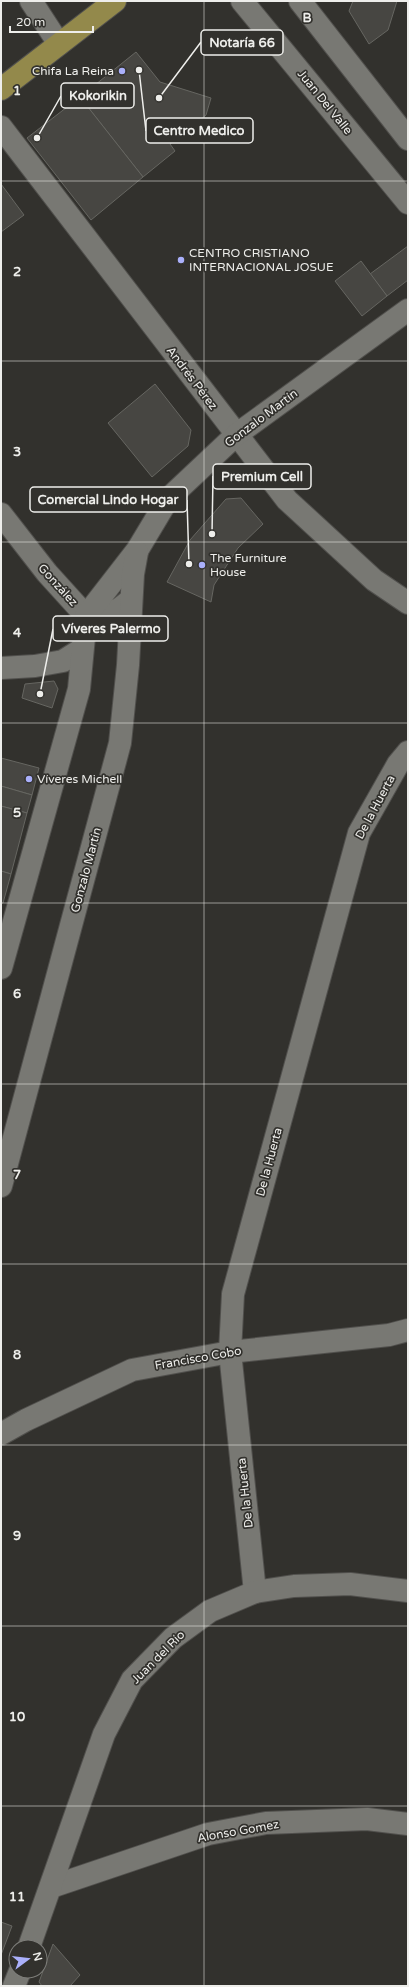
<svg xmlns="http://www.w3.org/2000/svg" width="409" height="1987" viewBox="0 0 409 1987" font-family="'Varela Round',sans-serif">
<rect width="100%" height="100%" fill="#32312d"/>
<g fill="#474642" stroke="#666661">
<path d="M 353,1 L 397,1 L 388,30 L 369,44 L 349,11 Z"/>
<path d="M 136,52 L 160,82 L 211,98 L 206,115 L 170,144 L 175,151 L 143,177 L 80,97 Z"/>
<path d="M 80,97 L 143,177 L 91,220 L 27,138 Z"/>
<path d="M 1,184 L 24,215 L 1,232 Z"/>
<path d="M 408,246 L 408,280 L 387,296 L 370,274 Z"/>
<path d="M 361,261 L 387,296 L 362,316 L 335,281 Z"/>
<path d="M 155,384 L 191,430 L 188,446 L 152,477 L 108,423 Z"/>
<path d="M 241,498 L 263,524 L 238,548 L 214,585 L 211,602 L 167,582 L 190,540 L 226,499 Z"/>
<path d="M 54,681 L 58,689 L 52,708 L 22,698 L 25,684 Z"/>
<path d="M 1,758 L 39,768 L 32,795 L 1,786 Z"/>
<path d="M 1,786 L 32,795 L 27,813 L 1,806 Z"/>
<path d="M 1,806 L 27,813 L 11,874 L 1,871 Z"/>
<path d="M 1,871 L 11,874 L 3,903 L 1,903 Z"/>
<path d="M 1,1922 L 12,1926 L 1,1955 Z"/>
<path d="M 53,1944 L 80,1975 L 70,1986 L 42,1986 L 39,1982 Z"/>
</g>
<g fill="none" stroke-linecap="round" stroke-linejoin="round">
<g stroke="#51504d" stroke-width="24">
<g id="minor">
<path d="M 31,1 L 59,44"/>
<path d="M 242,1 L 408,203"/>
<path d="M 300,1 L 408,139"/>
<path d="M 1,127 L 287,500 L 374,580 L 408,603"/>
<path d="M 1,514 L 47,573 L 86,616 C 106,617 116,613 130,600"/>
<path d="M 1,668 L 35,666 L 63,661 L 82,649"/>
<path d="M 1,968 L 79,689 L 86,616 L 138,549 L 168,499 L 236,435 L 408,310"/>
<path d="M 1,1186 L 120,743 L 128,665 L 133,574 L 137,552"/>
<path d="M 1,1434 L 26,1420 L 132,1370 L 230,1352 L 389,1335 L 408,1330"/>
<path d="M 255,1592 L 230,1352 L 233,1294 L 359,833 L 398,764 L 408,752"/>
<path d="M 51,1887 L 208,1834 L 266,1823 L 367,1819 L 408,1824"/>
<path d="M 29,1947 L 104,1734 L 132,1680 L 173,1638 L 210,1611 L 255,1592 L 294,1586 L 350,1584 L 408,1591"/>
<path d="M 14,1986 L 20,1971"/>
</g>
</g>
<g stroke="#51504d" stroke-width="24">
<path id="major" d="M 1,89 L 115,1"/>
</g>
<use href="#minor" stroke="#787873" stroke-width="22"/>
<use href="#major" stroke="#93894b" stroke-width="22"/>
</g>
<path fill="none" stroke="#eeeeeb" stroke-width="1" stroke-opacity="0.55" d="M 204,1 L 204,1986M 1,181 L 408,181M 1,361 L 408,361M 1,542 L 408,542M 1,723 L 408,723M 1,903 L 408,903M 1,1084 L 408,1084M 1,1264 L 408,1264M 1,1445 L 408,1445M 1,1626 L 408,1626M 1,1806 L 408,1806"/>
<g fill="#aab0fb" stroke="#32312d" stroke-width="1.5">
<circle cx="122" cy="71" r="4"/>
<circle cx="181" cy="260" r="4"/>
<circle cx="202" cy="565" r="4"/>
<circle cx="29" cy="779" r="4"/>
</g>
<g text-anchor="middle" stroke-width="3.5" stroke-linejoin="round" paint-order="stroke">
<g font-size="12" fill="#eeeeeb" stroke="#32312d" text-anchor="start">
<text x="114" y="75" text-anchor="end">Chifa La Reina</text>
<text x="189" y="257">CENTRO CRISTIANO<tspan x="189" dy="14">INTERNACIONAL JOSUE</tspan></text>
<text x="210" y="562">The Furniture<tspan x="210" dy="14">House</tspan></text>
<text x="37" y="783">Víveres Michell</text>
</g>
<g font-size="12" fill="#eeeeeb" stroke="#32312d">
<text transform="translate(325 102) rotate(51)" y="4">Juan Del Valle</text>
<text transform="translate(192 378) rotate(53)" y="4">Andrés Pérez</text>
<text transform="translate(261 418) rotate(-37)" y="4">Gonzalo Martín</text>
<text transform="translate(58 585) rotate(48)" y="4">González</text>
<text transform="translate(375 807) rotate(-62)" y="4">De la Huerta</text>
<text transform="translate(86 870) rotate(-75)" y="4">Gonzalo Martín</text>
<text transform="translate(269 1162) rotate(-75)" y="4">De la Huerta</text>
<text transform="translate(198 1358) rotate(-10)" y="4">Francisco Cobo</text>
<text transform="translate(245 1493) rotate(-96)" y="4">De la Huerta</text>
<text transform="translate(158 1657) rotate(-45)" y="4">Juan del Río</text>
<text transform="translate(238 1831) rotate(-10)" y="4">Alonso Gomez</text>
</g>
</g>
<g font-size="13" text-anchor="middle" font-weight="bold" fill="#eeeeeb" stroke="#32312d" stroke-width="3.5" stroke-linejoin="round" paint-order="stroke">
<text x="307" y="22">B</text>
<text x="17" y="95">1</text>
<text x="17" y="276">2</text>
<text x="17" y="456">3</text>
<text x="17" y="637">4</text>
<text x="17" y="817">5</text>
<text x="17" y="998">6</text>
<text x="17" y="1179">7</text>
<text x="17" y="1359">8</text>
<text x="17" y="1540">9</text>
<text x="17" y="1721">10</text>
<text x="17" y="1901">11</text>
</g>
<path fill="none" stroke="#eeeeeb" stroke-width="1.5" d="M159 98L201 42M37 138L61 96M139 70L146 131M212 534L213 476M189 564L187 500M40 694L53 629"/>
<g fill="#eeeeeb" stroke="#32312d" stroke-width="1.5">
<circle cx="159" cy="98" r="4"/>
<circle cx="37" cy="138" r="4"/>
<circle cx="139" cy="70" r="4"/>
<circle cx="212" cy="534" r="4"/>
<circle cx="189" cy="564" r="4"/>
<circle cx="40" cy="694" r="4"/>
</g>
<g fill="#32312d" stroke="#eeeeeb" stroke-width="1.5">
<rect x="201" y="30" width="82" height="25" rx="4"/>
<rect x="61" y="83" width="73" height="25" rx="4"/>
<rect x="146" y="118" width="107" height="25" rx="4"/>
<rect x="213" y="464" width="98" height="25" rx="4"/>
<rect x="30" y="487" width="157" height="25" rx="4"/>
<rect x="53" y="616" width="115" height="25" rx="4"/>
</g>
<g font-size="13" text-anchor="middle" font-weight="bold" fill="#eeeeeb">
<text x="242" y="47">Notaría 66</text>
<text x="98" y="100">Kokorikin</text>
<text x="199" y="135">Centro Medico</text>
<text x="262" y="481">Premium Cell</text>
<text x="108" y="504">Comercial Lindo Hogar</text>
<text x="111" y="633">Víveres Palermo</text>
</g>
<rect width="409" height="1987" fill="none" stroke="#eeeeeb" stroke-width="4"/>
<g transform="translate(28 1959) rotate(75)"><circle r="19" fill="#32312d" stroke="#7d7d79"/>
<path d="M0-3L7 15L0 10L-7 15Z" fill="#aab0fb"/>
<text y="-6" font-size="11" font-weight="bold" text-anchor="middle" fill="#eeeeeb">N</text>
</g>
<path d="M10 26v6h83v-6" fill="none" stroke="#eeeeeb" stroke-width="2"/>
<text x="16" y="26" font-size="12" fill="#eeeeeb" stroke="#32312d" stroke-width="3" paint-order="stroke">20 m</text>
</svg>
